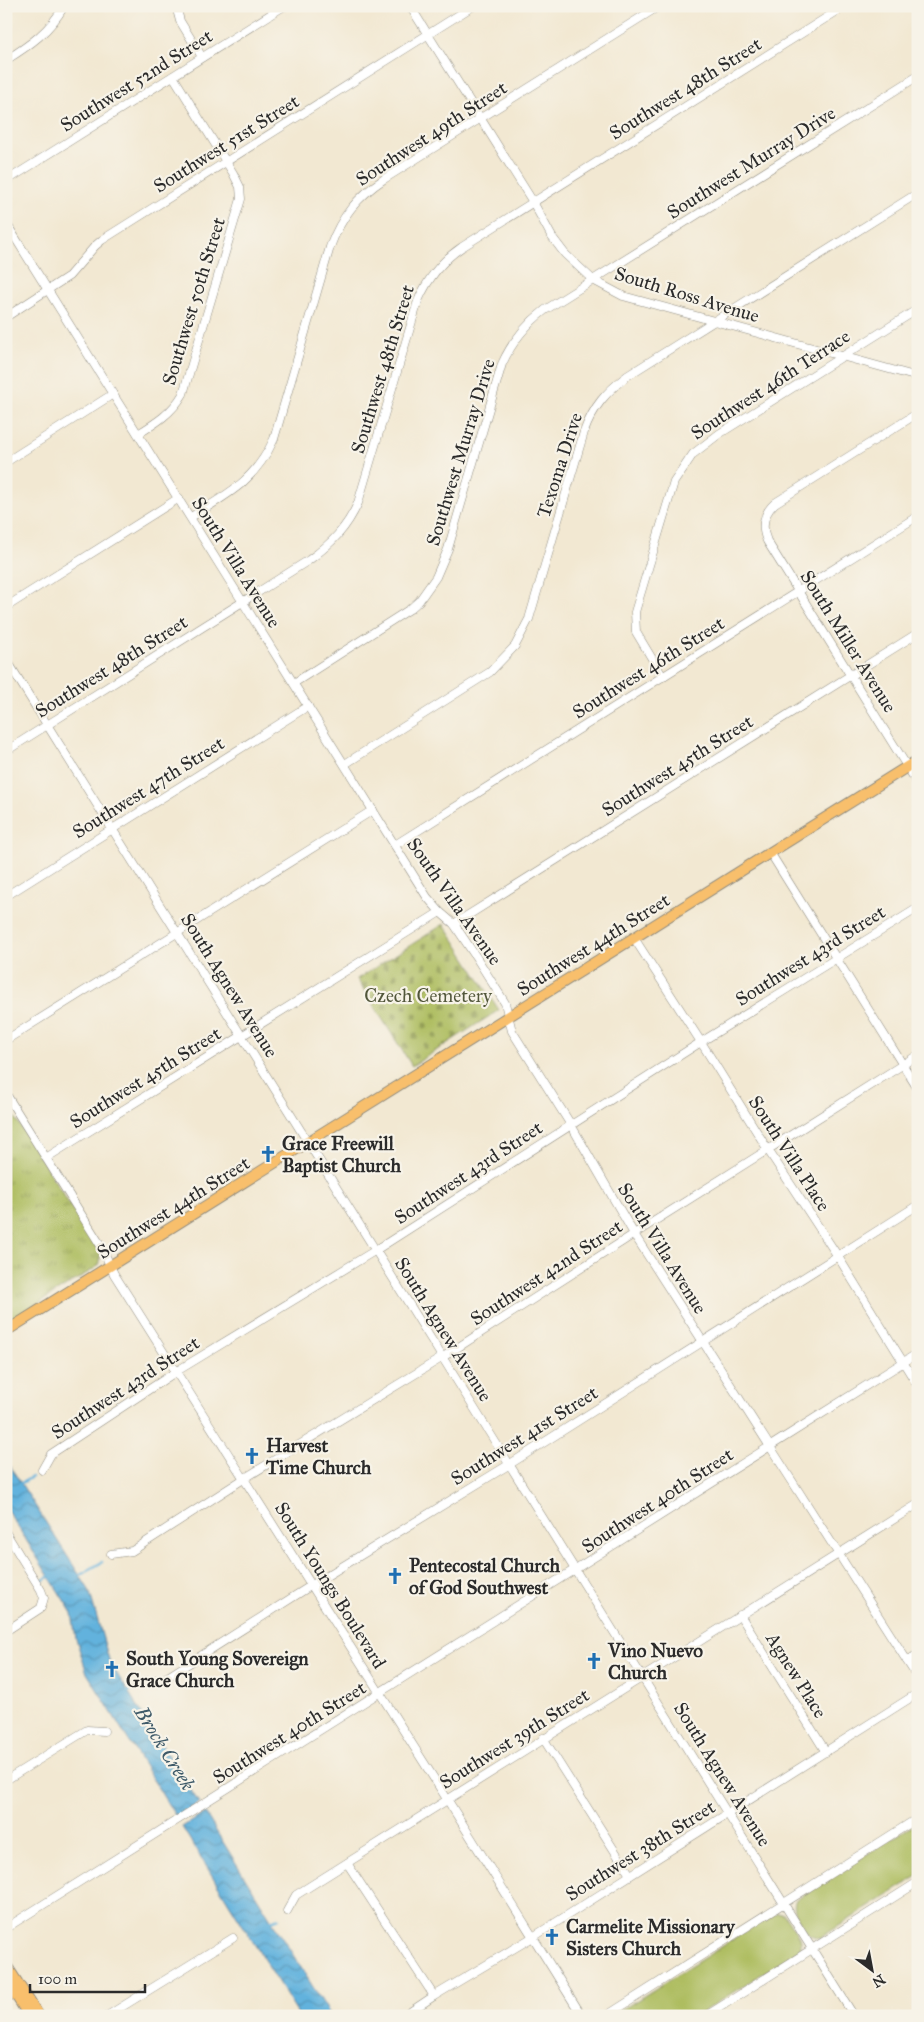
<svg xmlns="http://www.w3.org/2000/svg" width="924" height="2022" viewBox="0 0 924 2022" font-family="'IM FELL Great Primer',serif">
<defs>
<pattern id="cemetery-stones" width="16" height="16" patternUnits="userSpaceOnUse" patternTransform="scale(1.25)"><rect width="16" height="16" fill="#aebd60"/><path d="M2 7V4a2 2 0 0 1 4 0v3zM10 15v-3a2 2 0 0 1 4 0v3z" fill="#8e9a4f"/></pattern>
<pattern id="park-tufts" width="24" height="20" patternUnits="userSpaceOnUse" patternTransform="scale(1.25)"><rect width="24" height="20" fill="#aebd60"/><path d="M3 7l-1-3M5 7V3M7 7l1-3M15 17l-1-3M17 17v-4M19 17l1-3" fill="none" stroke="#8e9a4f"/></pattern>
<pattern id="water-waves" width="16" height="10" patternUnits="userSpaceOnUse" patternTransform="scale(1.25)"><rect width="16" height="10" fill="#62b2dd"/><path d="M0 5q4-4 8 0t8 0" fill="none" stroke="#5191b3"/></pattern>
</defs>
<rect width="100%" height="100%" fill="#f7f3e8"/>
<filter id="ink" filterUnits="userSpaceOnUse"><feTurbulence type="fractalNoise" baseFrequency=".02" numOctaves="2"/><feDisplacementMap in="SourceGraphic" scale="10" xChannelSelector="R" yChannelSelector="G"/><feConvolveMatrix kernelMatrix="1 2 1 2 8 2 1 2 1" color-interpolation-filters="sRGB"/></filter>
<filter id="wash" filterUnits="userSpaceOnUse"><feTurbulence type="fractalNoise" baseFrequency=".0096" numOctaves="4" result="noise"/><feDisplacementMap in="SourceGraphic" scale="20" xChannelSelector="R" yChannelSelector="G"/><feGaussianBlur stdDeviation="1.12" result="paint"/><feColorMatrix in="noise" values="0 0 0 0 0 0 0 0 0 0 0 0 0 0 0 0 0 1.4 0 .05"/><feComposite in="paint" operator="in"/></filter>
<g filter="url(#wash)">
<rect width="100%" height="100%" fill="#f2e8d2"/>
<g fill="#aebd60" stroke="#6c7446">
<path d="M 918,1822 L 918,1876 L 820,1938 L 808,1934 C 802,1924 790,1911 796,1899 Z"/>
<path d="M 775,1913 L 784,1914 L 801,1940 L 801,1949 L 696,2016 L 612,2016 Z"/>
</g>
<path fill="url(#cemetery-stones)" stroke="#6c7446" d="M 444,924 L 499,1010 L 412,1066 L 357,979 Z"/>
<path fill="url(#park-tufts)" stroke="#6c7446" d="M 6,1103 L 100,1253 L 100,1263 L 97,1267 L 6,1323 Z"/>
<g fill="url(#water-waves)" stroke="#466e84">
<path d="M 6,1460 L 89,1590 L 110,1663 L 199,1803 L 176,1817 L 87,1673 L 76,1639 L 72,1613 L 6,1508 Z"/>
<path d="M 205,1813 L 331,2016 L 299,2016 L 182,1827 Z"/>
</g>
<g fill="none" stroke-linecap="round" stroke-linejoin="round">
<g stroke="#62b2dd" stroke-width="2.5">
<path d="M 18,1485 L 32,1477"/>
<path d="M 77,1577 L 102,1562"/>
<path d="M 42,1581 L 51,1575"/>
<path d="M 125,1694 L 132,1689"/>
<path d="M 271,1921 L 279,1918"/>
</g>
</g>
</g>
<g filter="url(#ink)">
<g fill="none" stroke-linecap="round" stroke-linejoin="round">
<g stroke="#8e8a7e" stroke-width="9">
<g id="minor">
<path d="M 176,6 L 180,21 L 202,57"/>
<path d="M 410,6 L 533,202 L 552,237 L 565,254 L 593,280 L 623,296 L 918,377"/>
<path d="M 6,60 C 30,45 50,31 64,6"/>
<path d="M 6,181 L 284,6"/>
<path d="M 6,223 L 427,897 L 440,912 L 454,924 L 476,957 L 505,1003 L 512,1031 L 571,1125 L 634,1234 L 918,1678"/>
<path d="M 6,317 L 69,276 L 95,246 L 102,240 L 473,6"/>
<path d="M 918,413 L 775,503 C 763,514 761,527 767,541 L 918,784"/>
<path d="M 138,434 C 156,423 172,413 183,394 L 241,199 L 240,187 L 233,173 L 173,76"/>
<path d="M 6,462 L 113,394"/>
<path d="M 191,517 C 228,494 255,481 274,439 L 330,247 C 341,217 357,197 384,179 L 659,6"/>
<path d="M 6,607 L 179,498"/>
<path d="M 6,659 L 854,2016"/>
<path d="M 663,677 L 636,632 L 635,612 L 674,482 L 693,454 L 719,434 L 918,309"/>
<path d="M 294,683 L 410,609 L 419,601 L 436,577 L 448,549 L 502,364 C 512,342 525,325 545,310 L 918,76"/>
<path d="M 6,751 L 309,560 C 331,544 347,528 358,503 L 418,301 C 428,278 441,261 462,247 L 845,6"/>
<path d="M 345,764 L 490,672 L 515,646 L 529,619 L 584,432 C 593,407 606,392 627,376 L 918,193"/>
<path d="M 395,845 L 918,516"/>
<path d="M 771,854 L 918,1089"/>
<path d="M 6,896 L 308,706"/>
<path d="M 454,924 L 918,633"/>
<path d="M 634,938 L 701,1042 L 768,1150 L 837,1255 L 918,1386"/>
<path d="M 6,1040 L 373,810"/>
<path d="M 6,1094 L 101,1246 L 114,1274 L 447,1799 L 582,2016"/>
<path d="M 46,1158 L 440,912"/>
<path d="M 42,1470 L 51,1454 L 177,1371 L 376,1250 L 701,1042 L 918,908"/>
<path d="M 6,1533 L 41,1590 L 44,1598 L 41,1608 L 6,1631"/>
<path d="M 111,1554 L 132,1551 L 245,1478 L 443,1357 L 634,1234 L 918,1055"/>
<path d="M 740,1615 L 826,1752"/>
<path d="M 907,1661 L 918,1654"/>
<path d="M 143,1682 L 166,1678 L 312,1585 L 510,1464 L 918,1205"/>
<path d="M 543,1738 L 630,1875"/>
<path d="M 6,1780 L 87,1730 L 104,1731"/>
<path d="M 347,1863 L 434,1996"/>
<path d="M 287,1911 L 296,1895 L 918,1504"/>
<path d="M 6,1928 L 918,1353"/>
<path d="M 107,2016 L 233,1938"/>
<path d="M 404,2016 L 434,1996 L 533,1937 L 918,1693"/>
<path d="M 606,2016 L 918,1818"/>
<path d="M 706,2016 L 918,1882"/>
<path d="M 911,2016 L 918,2012"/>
</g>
</g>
<g stroke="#8e8a7e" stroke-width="12">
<g id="major">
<path d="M 6,1331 L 918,760"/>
<path d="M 6,1965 L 39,2016"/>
<path d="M 6,1979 L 29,2016"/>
</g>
</g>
<use href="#minor" stroke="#fff" stroke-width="8"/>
<use href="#major" stroke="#f8bf6c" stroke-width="10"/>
</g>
</g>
<defs>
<g id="church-bare" transform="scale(1.35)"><path d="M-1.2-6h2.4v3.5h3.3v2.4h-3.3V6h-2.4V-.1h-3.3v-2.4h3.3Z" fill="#1f6fb2" stroke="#f7f3e8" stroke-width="2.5" paint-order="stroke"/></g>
</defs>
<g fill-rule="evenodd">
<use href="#church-bare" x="268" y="1154"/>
<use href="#church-bare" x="252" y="1456"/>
<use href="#church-bare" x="395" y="1576"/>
<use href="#church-bare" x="594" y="1661"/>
<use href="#church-bare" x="112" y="1669"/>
<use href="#church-bare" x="552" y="1937"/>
</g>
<g text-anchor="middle" stroke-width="4.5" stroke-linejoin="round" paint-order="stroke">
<g font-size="19" fill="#2b2b2b" stroke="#f7f3e8">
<text transform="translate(136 80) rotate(-32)" y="7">Southwest 52nd Street</text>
<text transform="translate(685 88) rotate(-32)" y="7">Southwest 48th Street</text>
<text transform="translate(431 133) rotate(-33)" y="7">Southwest 49th Street</text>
<text transform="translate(226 143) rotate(-32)" y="7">Southwest 51st Street</text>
<text transform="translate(751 162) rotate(-32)" y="7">Southwest Murray Drive</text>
<text transform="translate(687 294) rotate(17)" y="7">South Ross Avenue</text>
<text transform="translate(193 301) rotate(-73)" y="7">Southwest 50th Street</text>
<text transform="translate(382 369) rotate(-73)" y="7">Southwest 48th Street</text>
<text transform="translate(770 384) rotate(-33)" y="7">Southwest 46th Terrace</text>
<text transform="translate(460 452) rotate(-73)" y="7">Southwest Murray Drive</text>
<text transform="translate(559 465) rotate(-72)" y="7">Texoma Drive</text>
<text transform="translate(237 562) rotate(58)" y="7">South Villa Avenue</text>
<text transform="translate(849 641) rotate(58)" y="7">South Miller Avenue</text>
<text transform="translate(111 666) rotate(-32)" y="7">Southwest 48th Street</text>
<text transform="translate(648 667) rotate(-32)" y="7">Southwest 46th Street</text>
<text transform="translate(677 765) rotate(-32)" y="7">Southwest 45th Street</text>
<text transform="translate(148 787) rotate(-32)" y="7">Southwest 47th Street</text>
<text transform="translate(455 901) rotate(55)" y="7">South Villa Avenue</text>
<text transform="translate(593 944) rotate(-32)" y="7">Southwest 44th Street</text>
<text transform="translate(810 955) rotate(-32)" y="7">Southwest 43rd Street</text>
<text transform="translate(230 985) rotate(58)" y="7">South Agnew Avenue</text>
<text transform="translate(145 1077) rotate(-32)" y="7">Southwest 45th Street</text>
<text transform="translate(790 1153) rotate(57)" y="7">South Villa Place</text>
<text transform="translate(468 1172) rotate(-33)" y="7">Southwest 43rd Street</text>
<text transform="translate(173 1207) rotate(-32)" y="7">Southwest 44th Street</text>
<text transform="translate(663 1248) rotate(58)" y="7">South Villa Avenue</text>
<text transform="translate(546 1272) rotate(-33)" y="7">Southwest 42nd Street</text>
<text transform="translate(444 1329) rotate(58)" y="7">South Agnew Avenue</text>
<text transform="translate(125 1387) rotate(-33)" y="7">Southwest 43rd Street</text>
<text transform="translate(524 1435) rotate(-32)" y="7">Southwest 41st Street</text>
<text transform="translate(657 1500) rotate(-33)" y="7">Southwest 40th Street</text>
<text transform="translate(331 1585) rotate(58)" y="7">South Youngs Boulevard</text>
<text transform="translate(797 1675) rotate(58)" y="7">Agnew Place</text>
<text transform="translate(289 1732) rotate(-32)" y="7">Southwest 40th Street</text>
<text transform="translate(514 1738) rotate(-32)" y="7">Southwest 39th Street</text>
<text transform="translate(723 1774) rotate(58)" y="7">South Agnew Avenue</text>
<text transform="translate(640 1850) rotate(-32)" y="7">Southwest 38th Street</text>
</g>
<g font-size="19" fill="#52573b" stroke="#f7f3e8">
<text x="428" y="1002">Czech Cemetery</text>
</g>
<g font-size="19" font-weight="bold" fill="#2b2b2b" stroke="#f7f3e8" text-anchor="start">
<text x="282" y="1150">Grace Freewill<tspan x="282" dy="22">Baptist Church</tspan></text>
<text x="266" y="1452">Harvest<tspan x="266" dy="22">Time Church</tspan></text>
<text x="409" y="1572">Pentecostal Church<tspan x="409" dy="22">of God Southwest</tspan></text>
<text x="608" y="1657">Vino Nuevo<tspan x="608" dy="22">Church</tspan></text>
<text x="126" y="1665">South Young Sovereign<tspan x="126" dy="22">Grace Church</tspan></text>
<text x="566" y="1933">Carmelite Missionary<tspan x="566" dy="22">Sisters Church</tspan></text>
</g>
<g font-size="20" font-style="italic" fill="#3e5a69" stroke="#f7f3e8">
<text transform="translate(165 1748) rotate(58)" y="7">Brock Creek</text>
</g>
</g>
<rect width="924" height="2022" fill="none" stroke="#f7f3e8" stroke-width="25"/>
<g transform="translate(872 1970) rotate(148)" stroke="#f7f3e8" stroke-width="4" paint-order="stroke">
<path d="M0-4L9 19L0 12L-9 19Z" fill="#2b2b2b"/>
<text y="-8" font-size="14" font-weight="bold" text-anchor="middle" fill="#2b2b2b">N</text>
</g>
<path d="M30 1984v8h115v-8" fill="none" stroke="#2b2b2b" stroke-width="2.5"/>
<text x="38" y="1984" font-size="15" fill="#2b2b2b" stroke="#f7f3e8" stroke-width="4" paint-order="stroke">100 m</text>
</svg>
